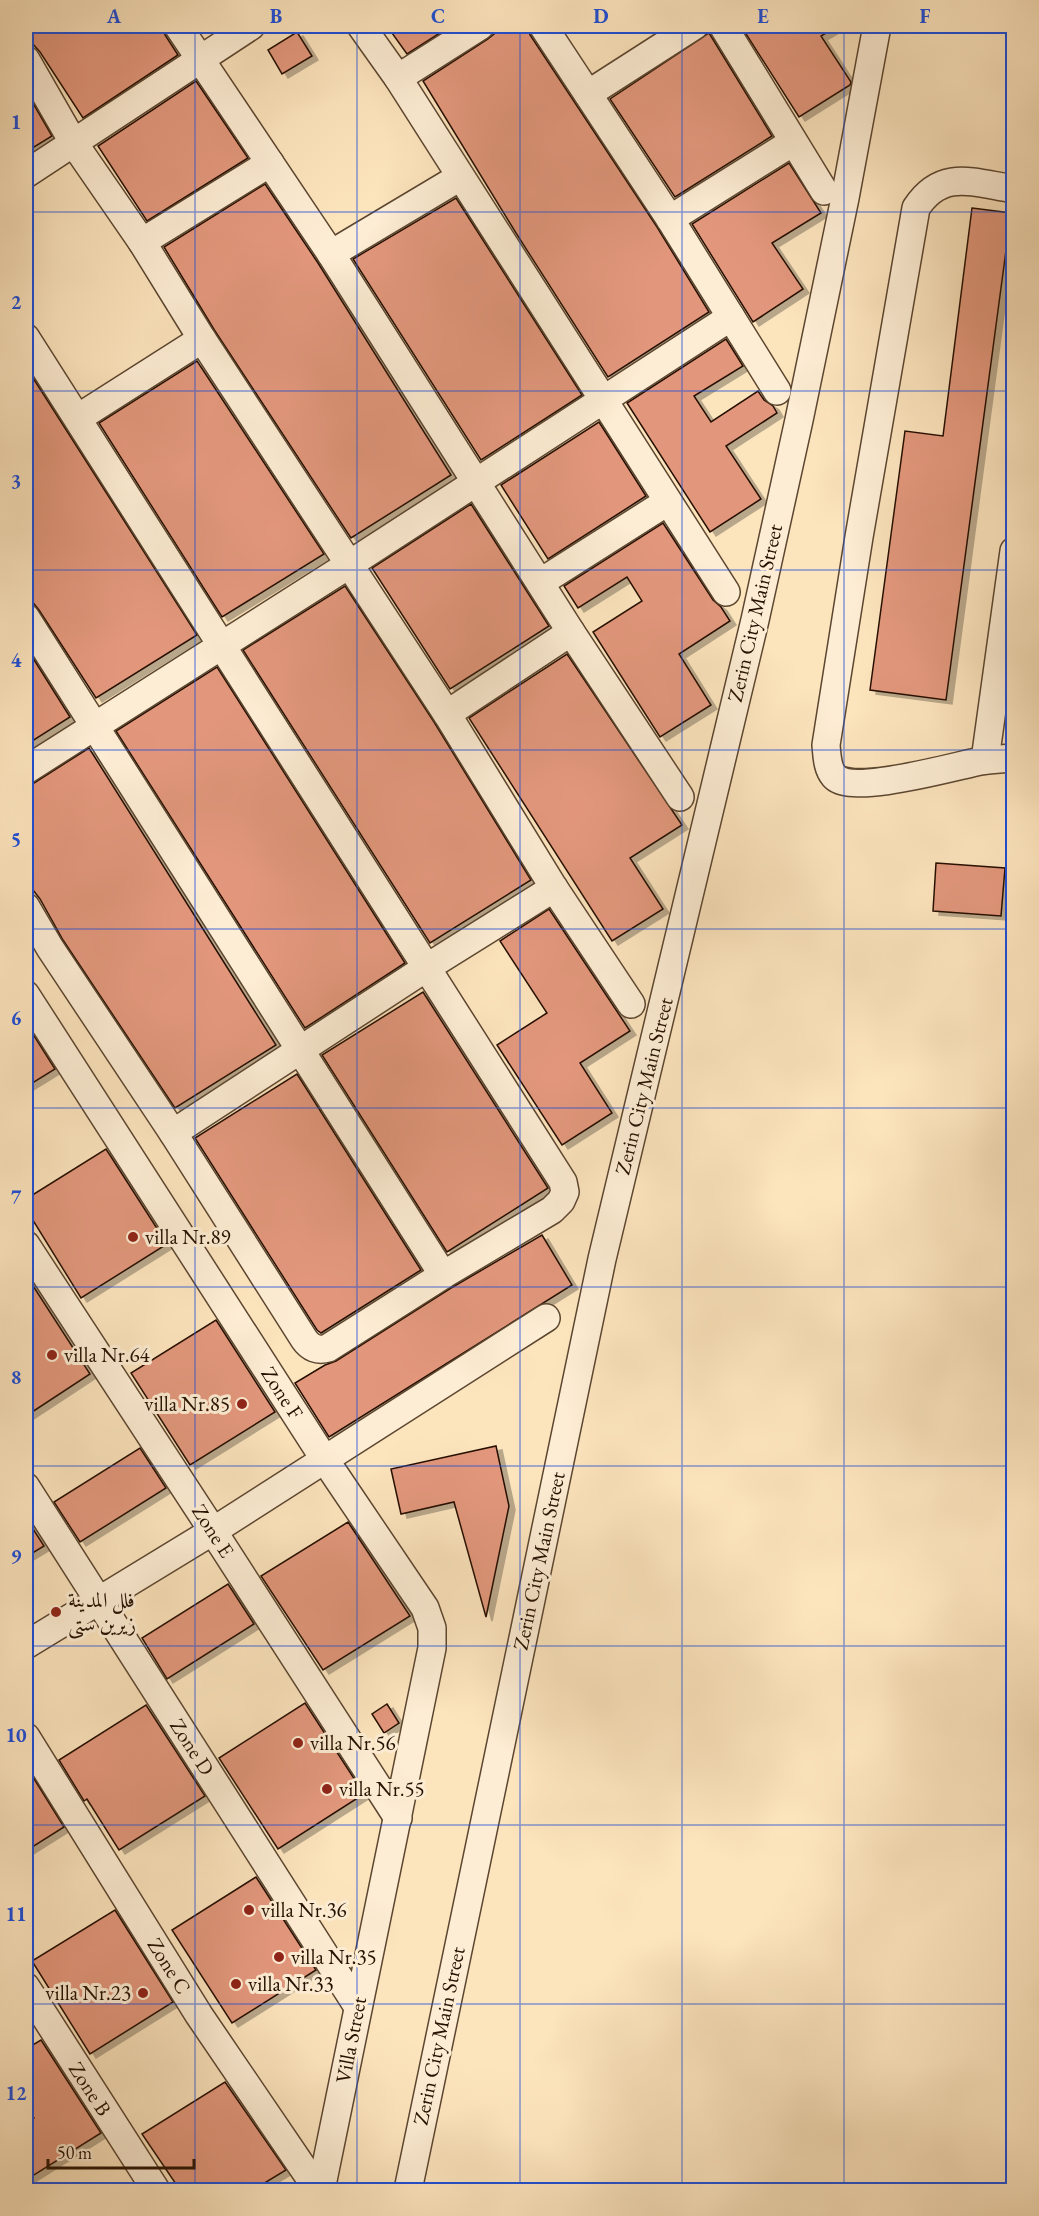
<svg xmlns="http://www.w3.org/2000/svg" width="1039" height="2216" viewBox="0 0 1039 2216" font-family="'EB Garamond',Amiri,serif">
<defs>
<filter id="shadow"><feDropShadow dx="6" dy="4" stdDeviation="0" flood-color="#0004"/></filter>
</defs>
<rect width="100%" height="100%" fill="#fce4bd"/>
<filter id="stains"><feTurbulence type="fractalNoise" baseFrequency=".00333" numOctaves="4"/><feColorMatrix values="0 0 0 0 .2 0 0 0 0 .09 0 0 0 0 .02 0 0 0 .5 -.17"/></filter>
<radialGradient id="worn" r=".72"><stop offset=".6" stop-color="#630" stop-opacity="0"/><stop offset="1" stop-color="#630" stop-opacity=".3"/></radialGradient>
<g fill="#e2977c" stroke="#261101" stroke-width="1.5" filter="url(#shadow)">
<path d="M 26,26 L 163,26 L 165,35 L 178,55 L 83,118 L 40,52 L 26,36 Z"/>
<path d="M 387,26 L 451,26 L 407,54 Z"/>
<path d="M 496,26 L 527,26 L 530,35 L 657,227 L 709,312 L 608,377 L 516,233 L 423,81 L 488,39 L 494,34 Z"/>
<path d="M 741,26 L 838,26 L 821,36 L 851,82 L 850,85 L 799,117 Z"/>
<path d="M 297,32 L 312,56 L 282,74 L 268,50 Z"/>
<path d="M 709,33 L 772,136 L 675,197 L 610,99 Z"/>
<path d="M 196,81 L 248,158 L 147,221 L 98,146 Z"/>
<path d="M 26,91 L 52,136 L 26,152 Z"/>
<path d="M 789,163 L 821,213 L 772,243 L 803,289 L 753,322 L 692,224 Z"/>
<path d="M 265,184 L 318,263 L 451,475 L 351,538 L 215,331 L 164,247 Z"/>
<path d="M 456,198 L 582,395 L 481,460 L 353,259 Z"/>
<path d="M 972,208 L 1011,213 L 946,700 L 870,690 L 905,431 L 943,436 Z"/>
<path d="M 726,339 L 743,366 L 694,396 L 711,422 L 758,391 L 764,400 L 773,406 L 777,413 L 726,446 L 761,499 L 710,532 L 627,403 Z"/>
<path d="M 197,361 L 324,554 L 222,617 L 99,423 Z"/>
<path d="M 26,367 L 197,635 L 96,698 L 39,610 L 26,594 Z"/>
<path d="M 599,422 L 646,496 L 548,559 L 501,485 Z"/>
<path d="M 471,504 L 549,626 L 450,689 L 372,568 Z"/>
<path d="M 663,523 L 713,600 L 721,607 L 730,621 L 679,654 L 711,705 L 660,737 L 593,632 L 642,601 L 627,577 L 578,608 L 564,586 Z"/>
<path d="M 345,586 L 434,722 L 531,880 L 430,943 L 243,650 Z"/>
<path d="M 26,647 L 70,717 L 26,745 Z"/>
<path d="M 567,654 L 682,825 L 630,858 L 663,909 L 612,941 L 469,718 Z"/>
<path d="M 217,667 L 405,963 L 305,1028 L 116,731 Z"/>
<path d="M 89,748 L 276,1045 L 175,1108 L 63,940 L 40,899 L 26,881 L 26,786 L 34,783 Z"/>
<path d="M 936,863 L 1005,868 L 1001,916 L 933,911 Z"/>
<path d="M 549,909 L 630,1031 L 580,1063 L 612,1113 L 562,1145 L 497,1045 L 547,1013 L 500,941 Z"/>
<path d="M 423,992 L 548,1188 L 447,1252 L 322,1055 Z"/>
<path d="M 26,1023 L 55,1069 L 26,1087 Z"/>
<path d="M 297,1074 L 421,1270 L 321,1333 L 317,1330 L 195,1138 Z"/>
<path d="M 106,1149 L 167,1244 L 81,1298 L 26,1209 L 26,1199 Z"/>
<path d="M 542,1235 L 572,1285 L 329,1437 L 295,1383 L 325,1365 L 336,1361 L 451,1288 Z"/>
<path d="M 26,1275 L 90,1374 L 26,1416 Z"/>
<path d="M 216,1320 L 275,1412 L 190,1465 L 131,1373 Z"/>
<path d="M 496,1446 L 509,1506 L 486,1617 L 454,1502 L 401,1514 L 391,1469 Z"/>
<path d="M 140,1448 L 166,1488 L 80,1542 L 54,1502 Z"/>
<path d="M 26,1518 L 44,1546 L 26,1557 Z"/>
<path d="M 348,1522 L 410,1616 L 323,1670 L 261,1576 Z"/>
<path d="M 228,1584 L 254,1624 L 167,1679 L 142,1638 Z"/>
<path d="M 305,1703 L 364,1794 L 278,1849 L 219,1758 Z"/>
<path d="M 387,1704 L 399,1723 L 384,1733 L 372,1714 Z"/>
<path d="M 146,1705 L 205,1796 L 119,1850 L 87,1799 L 84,1801 L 59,1760 Z"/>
<path d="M 26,1766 L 64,1827 L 26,1851 Z"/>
<path d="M 256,1877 L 316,1970 L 232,2023 L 172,1930 Z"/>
<path d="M 115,1910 L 173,2002 L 90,2054 L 32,1961 Z"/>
<path d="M 41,2040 L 101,2133 L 26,2180 L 26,2123 L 34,2118 L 26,2105 L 26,2049 Z"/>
<path d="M 225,2082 L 286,2170 L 253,2190 L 180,2190 L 142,2134 Z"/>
</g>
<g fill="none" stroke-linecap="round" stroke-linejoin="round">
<g stroke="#5c4630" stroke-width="30">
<g id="minor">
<path d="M 178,26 L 331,254 L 571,632 L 680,797"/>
<path d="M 361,26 L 398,78 L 726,592"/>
<path d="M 543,26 L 670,219 L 777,391"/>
<path d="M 723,26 L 824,191"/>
<path d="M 26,60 L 73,142 L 142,242 L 202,339 L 447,714 L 554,888 L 631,1004"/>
<path d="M 398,78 L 480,26"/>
<path d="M 588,94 L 694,26"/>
<path d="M 26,174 L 251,26"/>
<path d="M 1014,189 C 974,183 942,168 916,208 L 859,537 L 826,745 C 827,755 827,768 834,776 C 851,796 955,766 981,761 C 992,759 1003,759 1014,758"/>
<path d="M 670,219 L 793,142"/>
<path d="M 142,242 L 270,163"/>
<path d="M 331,254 L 460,177"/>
<path d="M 26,338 L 563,1182 L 565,1192 L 561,1201 L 552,1210 L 443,1275 L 328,1348 C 318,1351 310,1348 304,1339 L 173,1133 L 50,948 L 26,907"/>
<path d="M 78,418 L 202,339"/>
<path d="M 541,582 L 667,502"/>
<path d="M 26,618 L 443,1275"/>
<path d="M 447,714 L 571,632"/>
<path d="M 985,760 L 1014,551"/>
<path d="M 26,770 L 350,564 L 731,317"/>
<path d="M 26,995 L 325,1460 L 425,1608 L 432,1628 L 432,1648 L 321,2190"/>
<path d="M 173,1133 L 426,968 L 554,888"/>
<path d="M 26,1245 L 213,1531 L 398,1818"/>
<path d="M 26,1487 L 358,2007"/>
<path d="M 26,1645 L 213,1531 L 546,1318"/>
<path d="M 26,1737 L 199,2015 L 318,2190"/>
<path d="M 26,1987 L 156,2190"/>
<path d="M 408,2190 L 602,1259 L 755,620 L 799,420 L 845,198 L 877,26"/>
</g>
</g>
<use href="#minor" stroke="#fdedd4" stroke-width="27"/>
</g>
<path fill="none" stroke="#1d4ed8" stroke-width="1.5" stroke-opacity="0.55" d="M 195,26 L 195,2190M 357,26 L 357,2190M 520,26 L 520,2190M 682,26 L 682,2190M 844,26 L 844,2190M 26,212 L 1014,212M 26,391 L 1014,391M 26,570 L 1014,570M 26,750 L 1014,750M 26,929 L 1014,929M 26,1108 L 1014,1108M 26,1287 L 1014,1287M 26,1466 L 1014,1466M 26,1646 L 1014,1646M 26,1825 L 1014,1825M 26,2004 L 1014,2004"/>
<g fill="#8f2418" stroke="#fdedd4" stroke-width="2">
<circle cx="133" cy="1237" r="6"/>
<circle cx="52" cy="1355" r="6"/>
<circle cx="242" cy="1404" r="6"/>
<circle cx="56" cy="1612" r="6"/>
<circle cx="298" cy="1743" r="6"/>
<circle cx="327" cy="1789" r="6"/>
<circle cx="249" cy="1910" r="6"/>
<circle cx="279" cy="1957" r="6"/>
<circle cx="236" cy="1984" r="6"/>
<circle cx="143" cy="1993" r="6"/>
</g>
<g text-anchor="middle" stroke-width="6" stroke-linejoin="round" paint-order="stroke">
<g font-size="21" fill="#261101" stroke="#fdedd4">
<text transform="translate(755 613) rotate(-77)" y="7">Zerin City Main Street</text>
<text transform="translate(644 1086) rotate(-76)" y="7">Zerin City Main Street</text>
<text transform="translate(282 1393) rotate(57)" y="7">Zone F</text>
<text transform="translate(213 1531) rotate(57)" y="7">Zone E</text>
<text transform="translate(539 1561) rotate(-78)" y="7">Zerin City Main Street</text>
<text transform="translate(192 1747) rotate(57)" y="7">Zone D</text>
<text transform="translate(169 1966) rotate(58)" y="7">Zone C</text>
<text transform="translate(439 2036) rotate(-78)" y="7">Zerin City Main Street</text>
<text transform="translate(351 2040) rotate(-79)" y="7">Villa Street</text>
<text transform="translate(90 2089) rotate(57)" y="7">Zone B</text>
</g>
<g font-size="21" fill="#261101" stroke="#fdedd4" text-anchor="start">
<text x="145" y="1244">villa Nr.89</text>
<text x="64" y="1362">villa Nr.64</text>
<text x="230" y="1411" text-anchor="end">villa Nr.85</text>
<text x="68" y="1607">فلل المدينة<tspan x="68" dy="24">زیرین ستی</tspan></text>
<text x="310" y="1750">villa Nr.56</text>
<text x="339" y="1796">villa Nr.55</text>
<text x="261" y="1917">villa Nr.36</text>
<text x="291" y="1964">villa Nr.35</text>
<text x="248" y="1991">villa Nr.33</text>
<text x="131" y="2000" text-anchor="end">villa Nr.23</text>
</g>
</g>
<rect width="1039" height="2216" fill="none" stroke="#fce4bd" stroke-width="66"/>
<path d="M48 2159v9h146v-9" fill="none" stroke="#261101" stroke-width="3"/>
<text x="57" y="2159" font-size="18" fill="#261101" stroke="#fdedd4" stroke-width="4.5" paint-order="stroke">50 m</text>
<rect x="33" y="33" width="973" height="2150" fill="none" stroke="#1d4ed8" stroke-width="2"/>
<g font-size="20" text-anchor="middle" font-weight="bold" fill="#1d4ed8">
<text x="114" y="23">A</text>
<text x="276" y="23">B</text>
<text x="438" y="23">C</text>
<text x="601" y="23">D</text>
<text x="763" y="23">E</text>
<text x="925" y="23">F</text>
<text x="16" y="129">1</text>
<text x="16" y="309">2</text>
<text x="16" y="488">3</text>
<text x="16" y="667">4</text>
<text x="16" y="846">5</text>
<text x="16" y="1025">6</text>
<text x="16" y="1204">7</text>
<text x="16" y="1384">8</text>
<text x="16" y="1563">9</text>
<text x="16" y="1742">10</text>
<text x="16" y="1921">11</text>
<text x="16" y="2100">12</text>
</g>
<rect width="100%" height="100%" filter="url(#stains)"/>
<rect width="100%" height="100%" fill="url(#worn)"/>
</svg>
